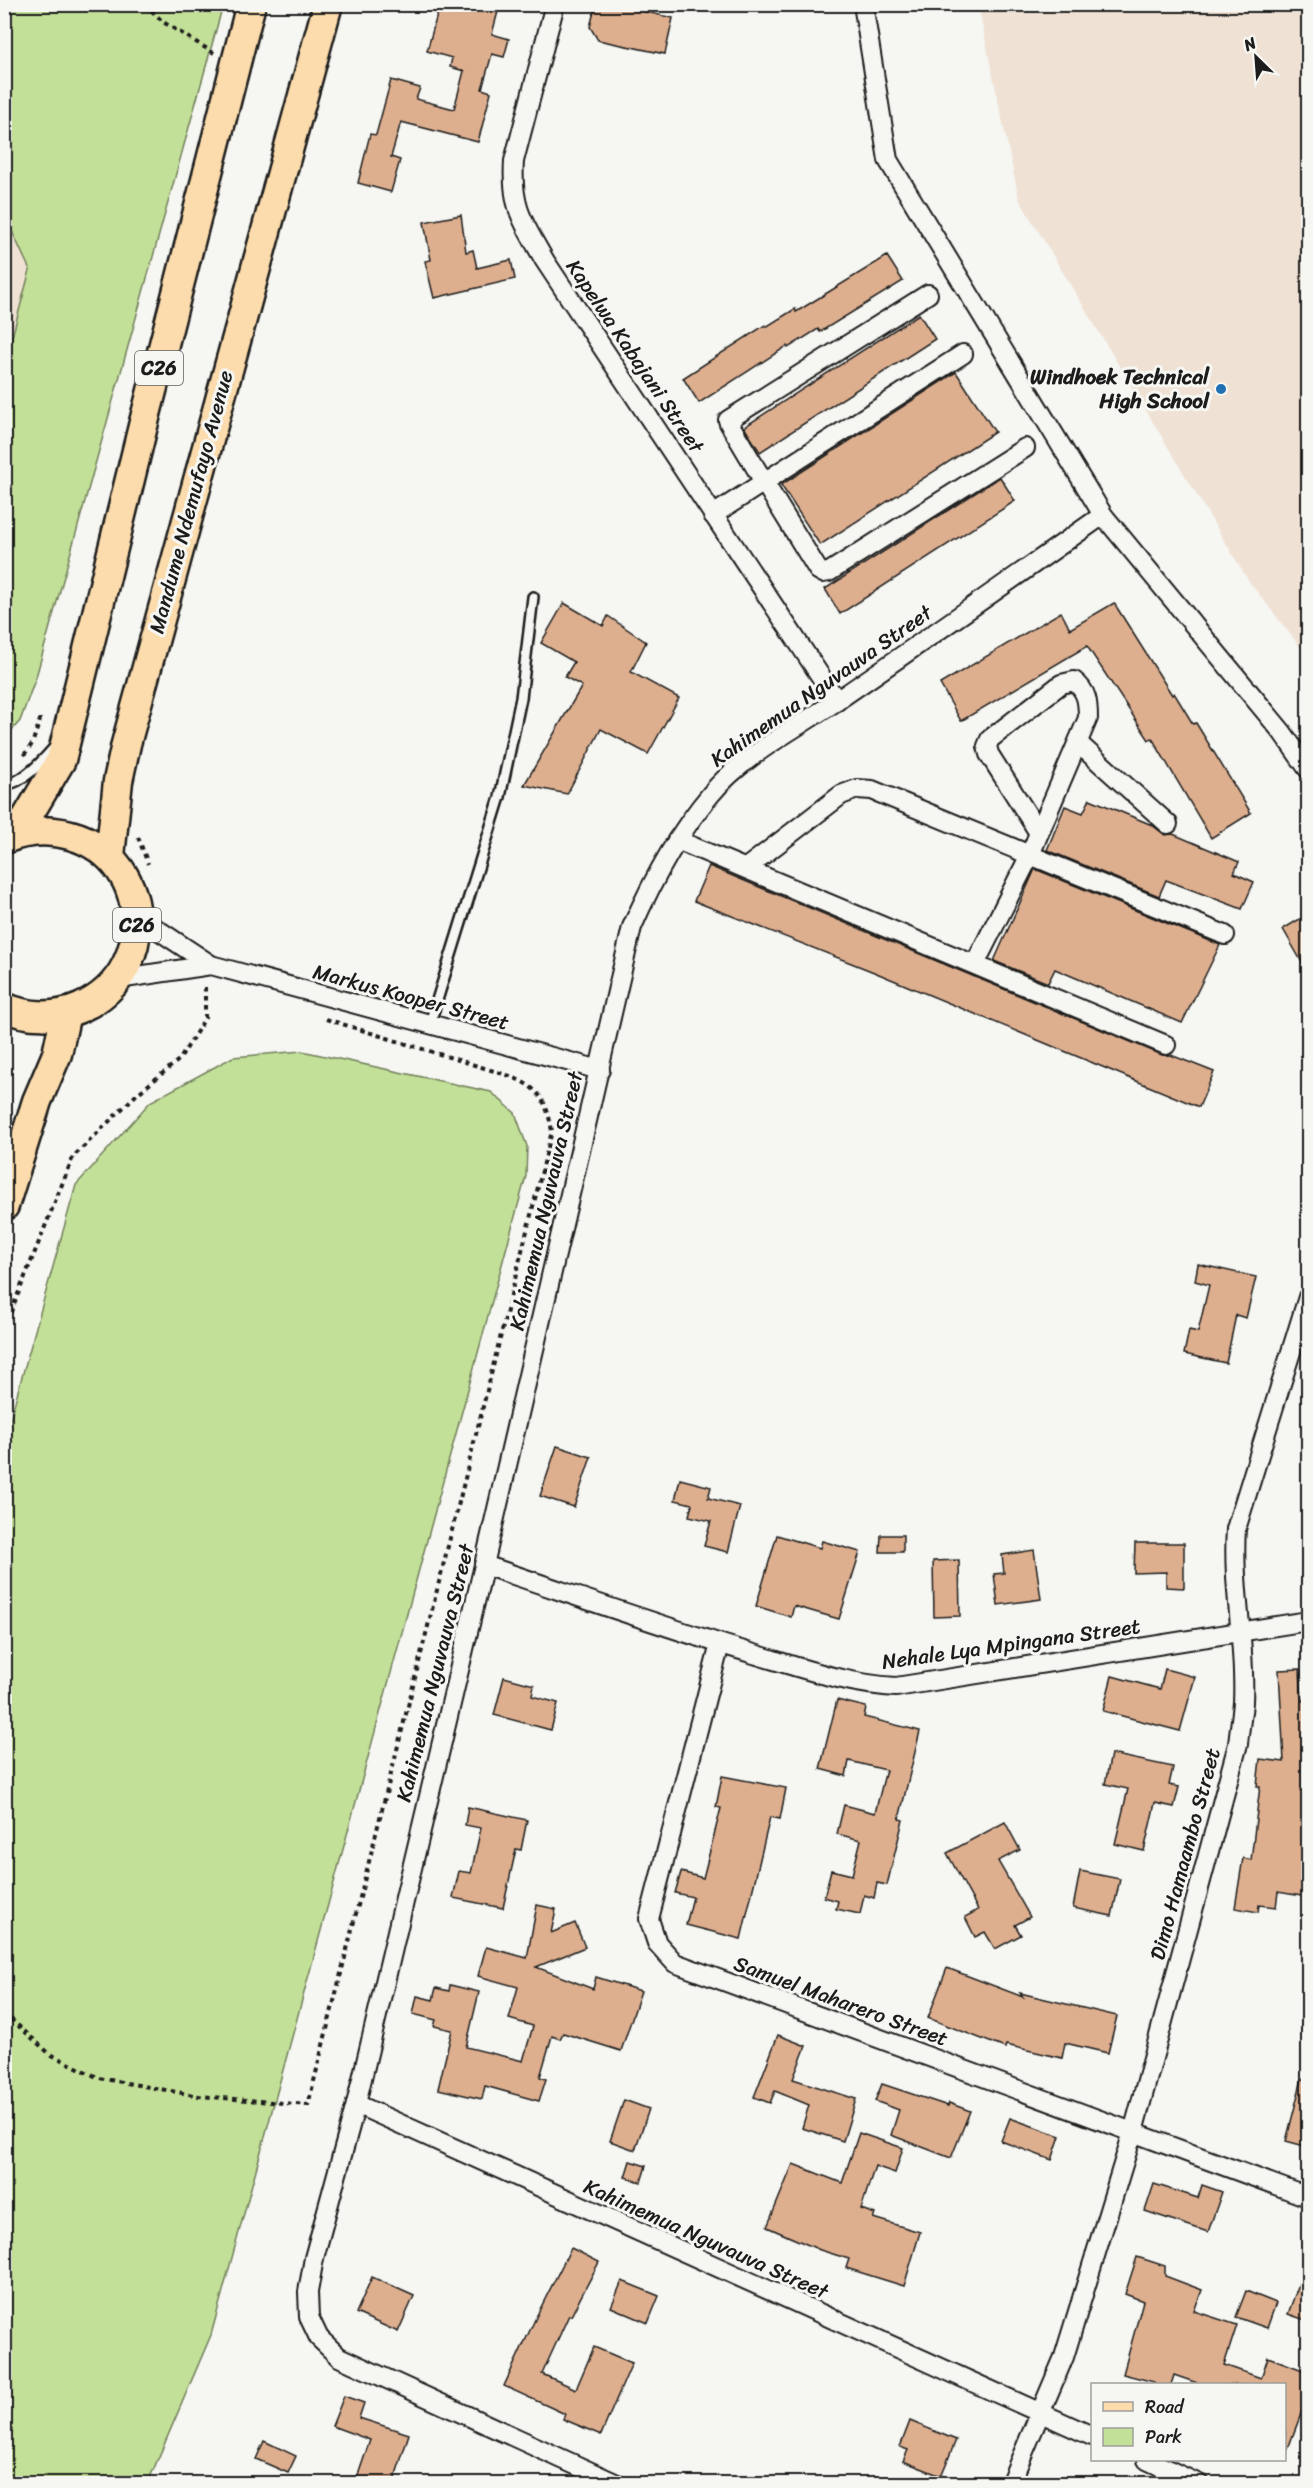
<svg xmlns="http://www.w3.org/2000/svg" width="1313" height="2488" viewBox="0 0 1313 2488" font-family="Sriracha,sans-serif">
<rect width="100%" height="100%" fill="#f6f6f2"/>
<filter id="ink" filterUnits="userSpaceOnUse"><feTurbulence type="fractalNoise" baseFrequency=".0167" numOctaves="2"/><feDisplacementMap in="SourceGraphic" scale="12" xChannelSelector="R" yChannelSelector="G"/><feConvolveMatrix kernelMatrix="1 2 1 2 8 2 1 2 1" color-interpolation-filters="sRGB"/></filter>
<g filter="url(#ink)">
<g fill="#efe1d4">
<path d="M 978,5 L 1308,5 L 1308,657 L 1248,580 L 1019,199 Z"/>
<path d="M 5,216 L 30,270 L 5,363 Z"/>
</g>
<g fill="#c3e098" stroke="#707e5a" stroke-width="1.5">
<path d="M 5,4 L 223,5 L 36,677 L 20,721 L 5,738 L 5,363 L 30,270 L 5,216 Z"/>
<path d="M 302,1051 L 491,1092 L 515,1113 L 527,1146 L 526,1176 L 211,2335 L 149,2480 L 149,2483 L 5,2483 L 5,1437 L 76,1185 L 150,1102 L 233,1057 Z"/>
</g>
<g fill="#deaf8f" stroke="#1c1c1c" stroke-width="1.5">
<path d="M 440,4 L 500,4 L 492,34 L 509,39 L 504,57 L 492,54 L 482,89 L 491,92 L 478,142 L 401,122 L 391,157 L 400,160 L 391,192 L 358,183 L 370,134 L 376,135 L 391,80 L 420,88 L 416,99 L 454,109 L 464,71 L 450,67 L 452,58 L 427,51 Z"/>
<path d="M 596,4 L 611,4 L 673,18 L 665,54 L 598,40 L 590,27 Z"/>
<path d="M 461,215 L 466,252 L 473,250 L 477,268 L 511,260 L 515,279 L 434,298 L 425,261 L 431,260 L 424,222 Z"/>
<path d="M 887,256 L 903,281 L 820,332 L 818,329 L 788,348 L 787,346 L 699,403 L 683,378 L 765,325 L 766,327 L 795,309 L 796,312 Z"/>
<path d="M 919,314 L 935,339 L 760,452 L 744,427 Z"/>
<path d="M 956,372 L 995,432 L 820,545 L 781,485 Z"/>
<path d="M 1000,477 L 1015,501 L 840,614 L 825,589 Z"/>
<path d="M 564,603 L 603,626 L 608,616 L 646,642 L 631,672 L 679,698 L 648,754 L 601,729 L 567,794 L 524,785 L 582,686 L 565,677 L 574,662 L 541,643 Z"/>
<path d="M 1114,603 L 1172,695 L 1174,693 L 1193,724 L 1196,723 L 1251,813 L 1211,838 L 1152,738 L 1149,740 L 1087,646 L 961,721 L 940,684 L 1061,612 L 1070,629 Z"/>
<path d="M 1090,799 L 1152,825 L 1165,835 L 1173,834 L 1239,862 L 1234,873 L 1254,882 L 1242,909 L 1166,880 L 1159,896 L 1047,850 L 1065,806 L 1083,813 Z"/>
<path d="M 709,866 L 1162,1055 L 1171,1055 L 1214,1072 L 1199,1107 L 874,972 L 694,901 Z"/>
<path d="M 1035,869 L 1220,945 L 1182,1023 L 1055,969 L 1048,983 L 994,961 Z"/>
<path d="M 1308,914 L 1308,973 L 1283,929 Z"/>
<path d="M 1198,1264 L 1256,1277 L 1246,1318 L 1236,1315 L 1226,1363 L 1184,1354 L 1189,1330 L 1198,1332 L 1209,1285 L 1195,1281 Z"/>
<path d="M 557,1446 L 591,1457 L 574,1507 L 540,1496 Z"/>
<path d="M 680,1479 L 711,1487 L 708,1498 L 740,1506 L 728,1552 L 704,1546 L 711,1521 L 689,1516 L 692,1504 L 675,1500 Z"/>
<path d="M 777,1535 L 820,1548 L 822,1541 L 860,1552 L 839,1619 L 794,1606 L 791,1617 L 756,1606 Z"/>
<path d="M 881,1535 L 903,1535 L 903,1552 L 880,1552 Z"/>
<path d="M 1135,1543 L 1184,1543 L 1184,1588 L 1166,1587 L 1166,1572 L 1134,1573 Z"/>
<path d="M 1034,1550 L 1041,1599 L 998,1605 L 994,1574 L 1004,1573 L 1002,1555 Z"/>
<path d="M 959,1560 L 960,1616 L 934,1617 L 933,1561 Z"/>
<path d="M 1165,1669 L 1195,1677 L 1180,1731 L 1103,1711 L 1112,1676 L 1160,1689 Z"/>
<path d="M 1300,1669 L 1302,1701 L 1308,1701 L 1308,1897 L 1278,1892 L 1276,1907 L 1259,1905 L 1258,1912 L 1235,1908 L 1243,1858 L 1251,1860 L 1260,1786 L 1257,1786 L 1260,1759 L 1284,1762 L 1279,1670 Z"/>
<path d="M 504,1677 L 534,1685 L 532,1696 L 558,1703 L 551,1730 L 494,1715 Z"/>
<path d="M 837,1700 L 866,1707 L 864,1717 L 920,1731 L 899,1819 L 903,1820 L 887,1885 L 877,1883 L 874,1898 L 864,1895 L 860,1914 L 836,1909 L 838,1901 L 824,1897 L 831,1870 L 852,1875 L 861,1840 L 837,1834 L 844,1805 L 875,1813 L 886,1770 L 849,1761 L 846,1776 L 820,1769 Z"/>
<path d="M 1111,1754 L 1173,1767 L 1169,1785 L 1179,1787 L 1174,1807 L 1155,1803 L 1144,1851 L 1115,1844 L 1128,1789 L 1105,1784 Z"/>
<path d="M 722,1776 L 786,1788 L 780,1819 L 770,1817 L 741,1939 L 686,1925 L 693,1897 L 675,1893 L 681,1872 L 703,1878 L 721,1808 L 716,1807 Z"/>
<path d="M 468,1807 L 527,1820 L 521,1850 L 516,1849 L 503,1908 L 453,1898 L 459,1871 L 471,1873 L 481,1828 L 465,1825 Z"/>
<path d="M 1005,1822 L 1020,1850 L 998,1861 L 1030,1917 L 1015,1925 L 1021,1935 L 995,1949 L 985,1932 L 975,1937 L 965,1917 L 978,1910 L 947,1853 Z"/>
<path d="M 1080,1871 L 1120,1879 L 1112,1916 L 1073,1908 Z"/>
<path d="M 537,1905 L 556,1909 L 551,1933 L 575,1923 L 585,1947 L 536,1967 L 593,1989 L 596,1977 L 641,1991 L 621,2051 L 563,2033 L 560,2039 L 552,2036 L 540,2077 L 546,2079 L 539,2101 L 485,2086 L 482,2099 L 438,2089 L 452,2030 L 434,2026 L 436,2020 L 413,2014 L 417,1996 L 433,2000 L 436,1988 L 449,1991 L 450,1985 L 479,1992 L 466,2047 L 523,2061 L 533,2026 L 509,2019 L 518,1987 L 478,1976 L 486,1947 L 527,1958 Z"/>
<path d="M 947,1968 L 1023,1997 L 1020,1993 L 1117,2016 L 1108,2053 L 1065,2043 L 1062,2058 L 1006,2045 L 1005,2048 L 928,2018 Z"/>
<path d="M 778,2035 L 806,2046 L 793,2079 L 856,2099 L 843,2141 L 802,2128 L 809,2105 L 775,2091 L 770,2103 L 754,2097 Z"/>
<path d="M 1302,2079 L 1308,2080 L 1308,2147 L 1286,2141 Z"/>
<path d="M 882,2084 L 948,2106 L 949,2103 L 970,2111 L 951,2158 L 891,2135 L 899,2110 L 875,2101 Z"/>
<path d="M 624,2100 L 649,2109 L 635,2150 L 610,2141 Z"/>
<path d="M 1010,2118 L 1060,2136 L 1052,2160 L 1001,2141 Z"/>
<path d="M 859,2133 L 903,2148 L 895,2173 L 875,2166 L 861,2209 L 875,2214 L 873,2218 L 920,2232 L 904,2286 L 846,2268 L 849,2259 L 820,2250 L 767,2227 L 793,2164 L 842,2183 Z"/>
<path d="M 630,2161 L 646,2166 L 641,2182 L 625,2177 Z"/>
<path d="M 1154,2184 L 1198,2198 L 1202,2185 L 1222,2192 L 1208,2232 L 1145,2211 Z"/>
<path d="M 571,2248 L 599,2262 L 571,2316 L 569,2315 L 542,2374 L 576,2389 L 594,2347 L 632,2363 L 601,2435 L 563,2419 L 565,2414 L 504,2386 L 538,2313 Z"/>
<path d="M 1137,2257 L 1165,2266 L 1165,2276 L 1202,2290 L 1194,2311 L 1237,2325 L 1224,2365 L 1261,2378 L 1268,2357 L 1308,2372 L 1308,2395 L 1286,2454 L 1284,2385 L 1203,2385 L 1174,2375 L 1171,2385 L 1154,2385 L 1154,2382 L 1123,2374 L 1143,2301 L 1125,2294 Z"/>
<path d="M 1306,2264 L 1308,2264 L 1308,2321 L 1288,2314 Z"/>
<path d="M 372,2277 L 414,2296 L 398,2332 L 356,2313 Z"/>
<path d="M 622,2281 L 659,2296 L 648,2323 L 611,2307 Z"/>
<path d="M 1246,2291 L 1276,2303 L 1267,2328 L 1236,2317 Z"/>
<path d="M 344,2396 L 364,2403 L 359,2418 L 409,2434 L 393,2484 L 355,2484 L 370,2440 L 332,2426 Z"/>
<path d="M 910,2421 L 956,2440 L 941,2476 L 903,2461 L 908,2450 L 900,2447 Z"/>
<path d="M 264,2441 L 296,2456 L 288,2473 L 256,2459 Z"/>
</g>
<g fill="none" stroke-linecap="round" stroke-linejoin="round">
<g stroke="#1c1c1c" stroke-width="14">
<g id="service">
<path d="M 4,785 C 23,783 42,762 54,748"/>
<path d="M 429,1026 L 500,797 L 521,698 L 533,597"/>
</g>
</g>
<g stroke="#1c1c1c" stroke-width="22">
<g id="minor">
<path d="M 555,4 L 514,161 C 511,208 523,222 545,261 L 837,701"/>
<path d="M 863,4 L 888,160 L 1103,515 L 1282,732 L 1308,769"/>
<path d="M 928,294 L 728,420 L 729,423 L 764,482 L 963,354"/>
<path d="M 713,515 L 764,482 L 818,570 L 823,573 L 829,572 L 1025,448"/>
<path d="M 1074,681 C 1087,691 1088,702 1088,718 L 1039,833 L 989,754 L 987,746 L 990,739 L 1061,684 Z"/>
<path d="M 1079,744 L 1168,824"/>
<path d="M 677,840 L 1166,1045"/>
<path d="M 746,868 L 841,795 L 857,789 L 872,790 L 1030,855 L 1039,833"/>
<path d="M 137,916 L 211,965 L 600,1070"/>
<path d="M 975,964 L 1030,855 L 1225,935"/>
<path d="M 118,979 L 211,965"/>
<path d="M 484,1565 C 574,1595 663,1627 754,1654 C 801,1668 846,1684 896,1687 L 1308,1621"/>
<path d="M 720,1644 L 649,1919 L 657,1943 L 675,1963 L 1308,2197"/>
<path d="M 356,2104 L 1092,2436"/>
<path d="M 1147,2460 L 1199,2484"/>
<path d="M 617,2484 L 339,2357 L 319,2338 L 309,2317 L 308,2292 L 314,2258 L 356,2104 L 484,1565 L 632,927 C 653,879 677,834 711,794 C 743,755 797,728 838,700 C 927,639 1015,577 1103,515"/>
<path d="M 1010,2484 L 1064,2357 L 1133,2132 L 1238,1744 C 1239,1731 1242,1716 1243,1702 C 1246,1645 1232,1587 1236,1529 L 1308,1297"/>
</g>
</g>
<g stroke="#1c1c1c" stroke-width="33">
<g id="primary">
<path d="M 17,834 L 61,760 L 143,426 L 251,4"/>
<path d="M 110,856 L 118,781 L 126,744 L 328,4"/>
<path d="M 4,1007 C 28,1018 57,1018 80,1008 C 167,969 149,842 54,832 C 37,830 22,832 5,839"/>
<path d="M 4,1206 L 37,1101 L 57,1054 L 66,1013"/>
</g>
</g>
<g stroke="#1c1c1c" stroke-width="4" stroke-dasharray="4.5 4.5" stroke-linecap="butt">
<path d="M 145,4 L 163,22 L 214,53"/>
<path d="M 24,755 L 32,744 L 40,720 L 45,721"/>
<path d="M 138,837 L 148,864"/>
<path d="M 4,1329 L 73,1157 L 136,1095 L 180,1059 L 205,1018 L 205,986"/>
<path d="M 4,2013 L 50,2054 L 99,2078 L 199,2096 L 308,2105 L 552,1131 C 546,1099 540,1089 510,1076 L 326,1019"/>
</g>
<use href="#service" stroke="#f6f6f2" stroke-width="9"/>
<use href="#minor" stroke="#f6f6f2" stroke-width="18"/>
<use href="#primary" stroke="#fcdcac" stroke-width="28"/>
</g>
</g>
<circle fill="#1f6fb2" stroke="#f6f6f2" stroke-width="2" cx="1221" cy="389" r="6"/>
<g text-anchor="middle" stroke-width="6" stroke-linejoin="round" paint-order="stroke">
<g fill="#f6f6f2" stroke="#5d5d5c" stroke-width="1.5">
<rect x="135" y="351" width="48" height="34" rx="4.5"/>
<rect x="113" y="908" width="48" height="34" rx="4.5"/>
</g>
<g font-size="20" font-weight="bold" fill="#1c1c1c">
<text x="159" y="375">C26</text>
<text x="137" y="932">C26</text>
</g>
<g font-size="21" fill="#1c1c1c" stroke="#f6f6f2">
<text transform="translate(635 356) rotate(56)" y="7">Kapelwa Kabajani Street</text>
<text transform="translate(191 502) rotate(-75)" y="7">Mandume Ndemufayo Avenue</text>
<text transform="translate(821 686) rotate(-35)" y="7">Kahimemua Nguvauva Street</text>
<text transform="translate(411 997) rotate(15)" y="7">Markus Kooper Street</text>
<text transform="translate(546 1201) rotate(-77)" y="7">Kahimemua Nguvauva Street</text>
<text transform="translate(1011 1644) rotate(-8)" y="7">Nehale Lya Mpingana Street</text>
<text transform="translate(435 1673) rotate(-76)" y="7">Kahimemua Nguvauva Street</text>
<text transform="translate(1185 1854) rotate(-75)" y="7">Dimo Hamaambo Street</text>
<text transform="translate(841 2001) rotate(20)" y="7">Samuel Maharero Street</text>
<text transform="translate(706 2239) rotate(24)" y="7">Kahimemua Nguvauva Street</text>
</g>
<g font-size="21" font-weight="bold" fill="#1c1c1c" stroke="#f6f6f2" text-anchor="end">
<text x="1209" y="384">Windhoek Technical<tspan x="1209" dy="24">High School</tspan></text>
</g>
</g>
<rect width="1313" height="2488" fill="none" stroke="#f6f6f2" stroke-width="24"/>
<rect x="12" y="12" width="1289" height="2464" fill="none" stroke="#1c1c1c" stroke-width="2" filter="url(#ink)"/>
<rect x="1091" y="2383" width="195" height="78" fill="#f6f6f2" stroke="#9f9f9c" stroke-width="1.5"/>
<rect x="1103" y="2402" width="30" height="9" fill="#fcdcac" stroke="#9f9f9c" stroke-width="1.5"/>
<text x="1145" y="2413" font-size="18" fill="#1c1c1c">Road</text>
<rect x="1103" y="2428" width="30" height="18" fill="#c3e098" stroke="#9f9f9c" stroke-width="1.5"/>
<text x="1145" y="2443" font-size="18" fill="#1c1c1c">Park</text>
<g transform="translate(1256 57) rotate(335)" stroke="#f6f6f2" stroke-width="4.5" paint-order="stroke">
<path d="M0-4.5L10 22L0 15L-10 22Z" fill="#1c1c1c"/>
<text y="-9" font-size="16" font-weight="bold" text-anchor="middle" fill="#1c1c1c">N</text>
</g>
</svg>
